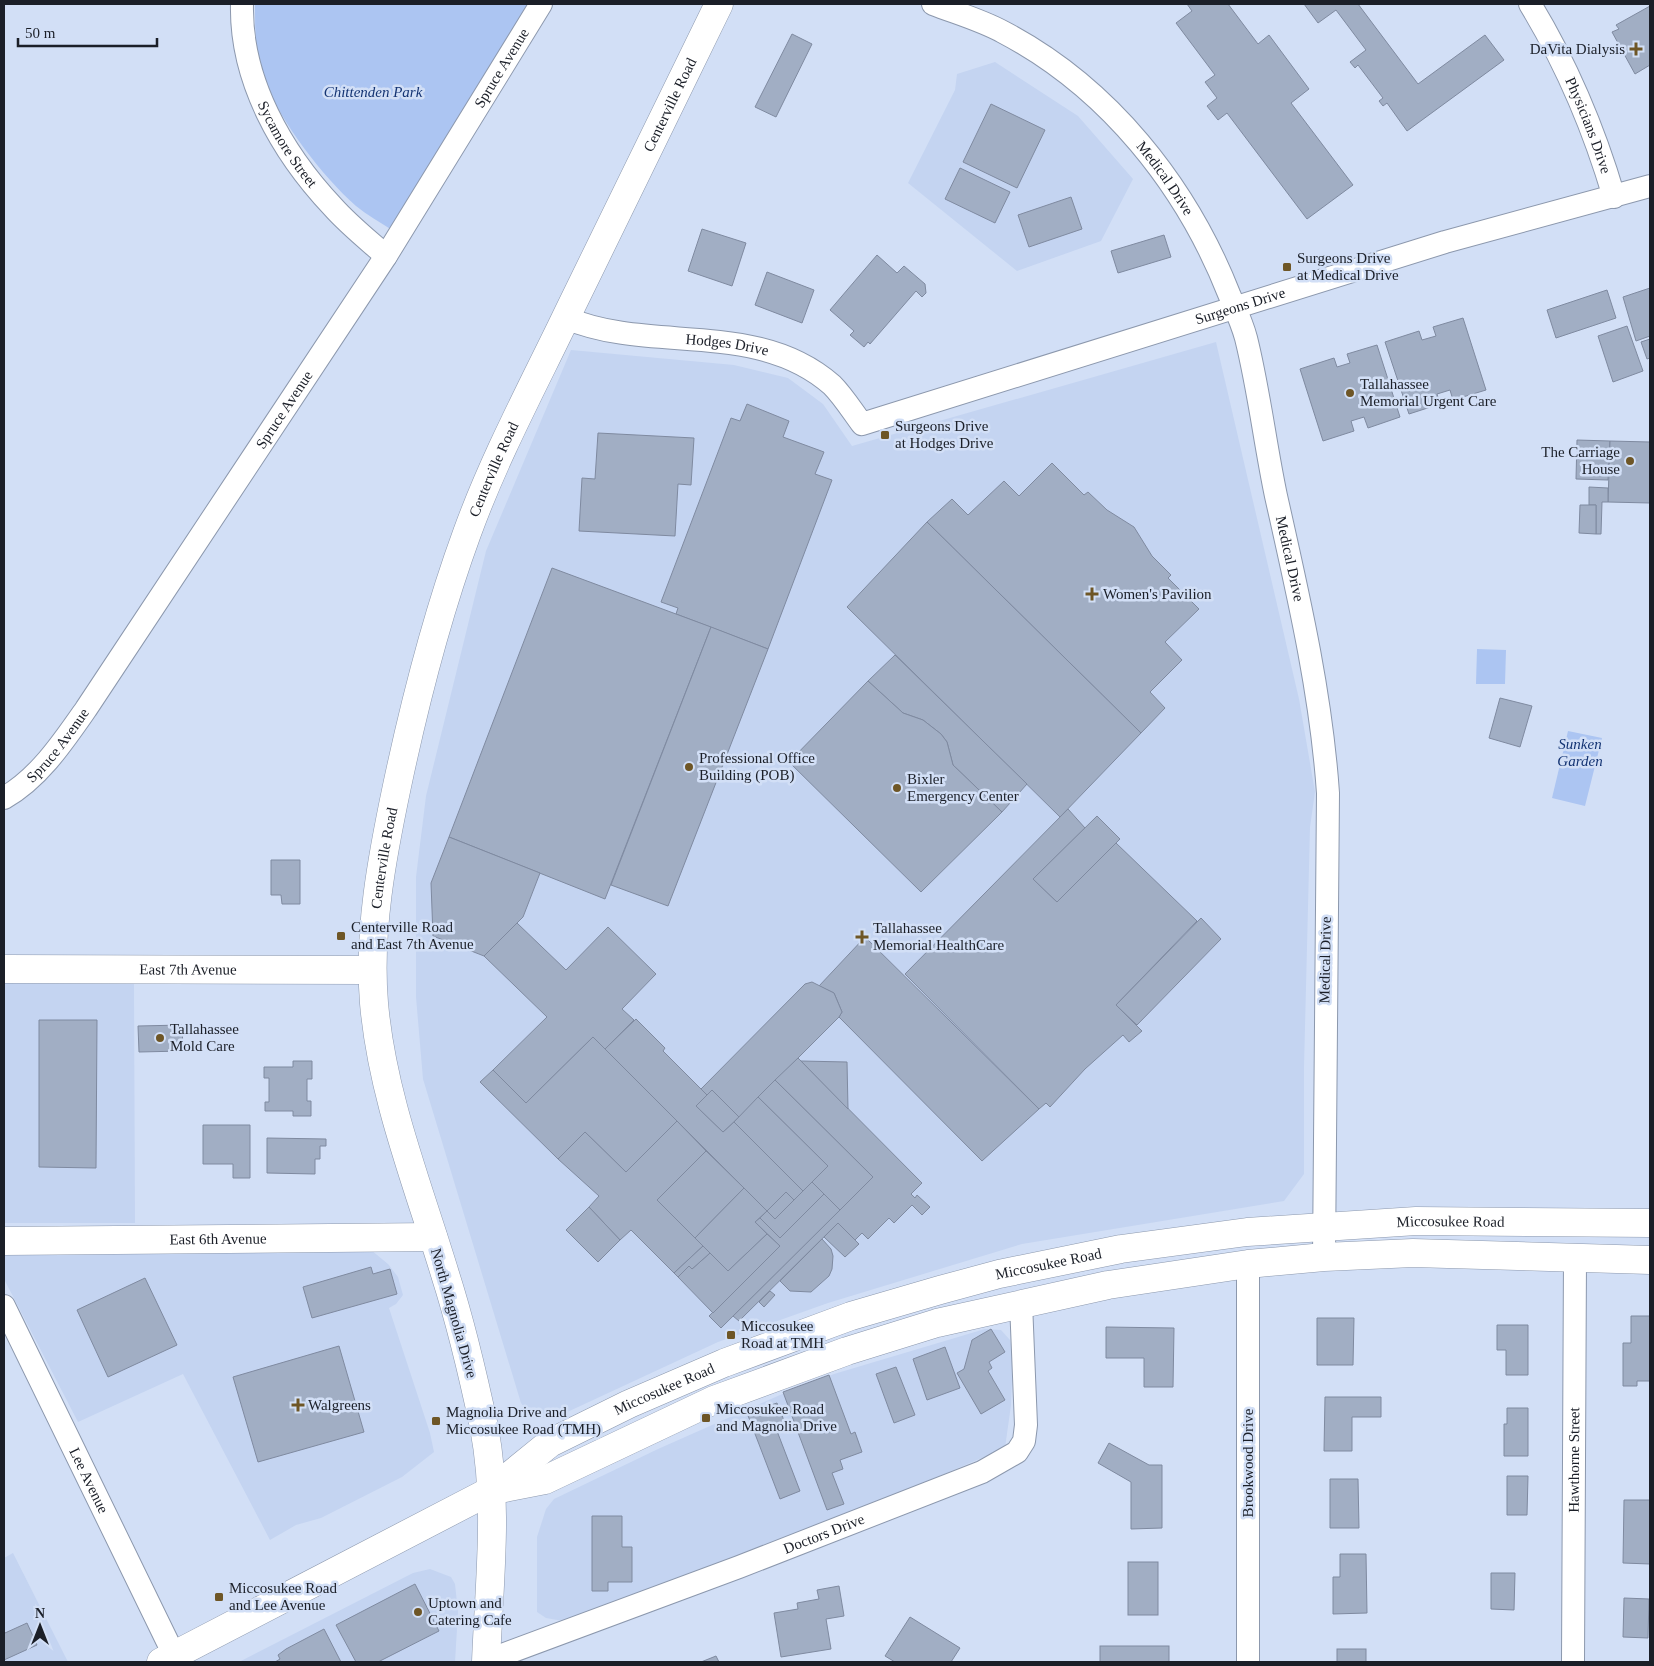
<svg xmlns="http://www.w3.org/2000/svg" width="1654" height="1666" viewBox="0 0 1654 1666" font-family="Georgia,serif">
<rect width="100%" height="100%" fill="#d2dff6"/>
<g fill="#c4d4f1">
<path d="M 995,62 L 1078,116 L 1133,179 L 1101,241 L 1017,271 L 908,183 L 955,90 L 957,74 Z"/>
<path d="M 1216,342 L 1299,699 L 1315,792 L 1310,827 L 1304,1067 L 1304,1174 L 1284,1201 L 1022,1244 L 828,1303 L 718,1342 L 563,1414 L 541,1418 L 531,1416 L 521,1403 L 423,1079 L 416,997 L 416,877 L 426,796 L 486,551 L 571,350 L 734,365 L 788,378 L 823,404 L 852,446 Z"/>
<path d="M 4,982 L 134,983 L 135,1223 L 4,1223 Z"/>
<path d="M 4,1250 L 371,1250 L 388,1264 L 398,1277 L 403,1295 L 396,1304 L 389,1308 L 430,1433 L 434,1452 L 402,1477 L 321,1518 L 296,1525 L 270,1540 L 183,1374 L 78,1422 L 4,1279 Z"/>
<path d="M 985,1329 L 1001,1330 L 1010,1340 L 1013,1353 L 1011,1405 L 1005,1448 L 827,1524 L 563,1621 L 546,1618 L 537,1612 L 537,1537 L 546,1509 L 554,1499 L 658,1449 L 780,1395 L 834,1374 Z"/>
<path d="M 13,1553 L 68,1662 L 4,1662 L 4,1558 Z"/>
<path d="M 430,1569 L 451,1577 L 455,1584 L 458,1612 L 455,1662 L 239,1662 L 413,1573 Z"/>
</g>
<g fill="#acc5f2">
<path d="M 255,4 L 533,4 L 392,230 C 380,222 367,215 356,206 C 322,176 281,122 264,80 C 255,57 255,28 255,4 Z"/>
<path d="M 1477,649 L 1506,650 L 1505,684 L 1476,684 Z"/>
<path d="M 1568,731 L 1602,738 L 1585,806 L 1552,798 Z"/>
</g>
<g fill="#a1aec4" stroke="#7f8aa0">
<path d="M 1187,4 L 1228,4 L 1258,44 L 1269,35 L 1309,89 L 1291,103 L 1353,185 L 1307,219 L 1227,113 L 1218,120 L 1207,106 L 1217,98 L 1205,82 L 1215,75 L 1176,23 L 1192,11 Z"/>
<path d="M 1304,4 L 1358,4 L 1418,84 L 1485,35 L 1504,60 L 1407,131 L 1387,103 L 1383,106 L 1379,101 L 1383,98 L 1358,65 L 1355,68 L 1350,62 L 1366,50 L 1336,10 L 1318,23 Z"/>
<path d="M 1650,6 L 1650,65 L 1635,74 L 1612,32 L 1619,29 L 1616,25 Z"/>
<path d="M 792,34 L 812,44 L 776,117 L 755,107 Z"/>
<path d="M 991,104 L 1045,130 L 1017,188 L 963,162 Z"/>
<path d="M 960,168 L 1010,192 L 995,223 L 945,199 Z"/>
<path d="M 1071,197 L 1082,229 L 1029,247 L 1018,215 Z"/>
<path d="M 702,229 L 746,243 L 732,286 L 688,271 Z"/>
<path d="M 1164,235 L 1171,257 L 1118,273 L 1111,251 Z"/>
<path d="M 877,255 L 897,273 L 904,266 L 925,284 L 926,293 L 922,297 L 916,291 L 870,344 L 868,342 L 864,347 L 850,335 L 854,331 L 830,310 Z"/>
<path d="M 767,272 L 814,290 L 802,323 L 755,305 Z"/>
<path d="M 1650,288 L 1650,336 L 1636,341 L 1623,297 Z"/>
<path d="M 1607,290 L 1616,318 L 1556,338 L 1547,310 Z"/>
<path d="M 1463,318 L 1486,390 L 1453,400 L 1450,390 L 1437,394 L 1440,404 L 1409,414 L 1385,342 L 1419,331 L 1422,340 L 1436,336 L 1433,327 Z"/>
<path d="M 1627,326 L 1643,371 L 1613,382 L 1598,336 Z"/>
<path d="M 1650,339 L 1650,358 L 1647,359 L 1641,342 Z"/>
<path d="M 1377,345 L 1400,417 L 1368,428 L 1364,417 L 1351,421 L 1354,431 L 1323,441 L 1300,369 L 1334,358 L 1337,367 L 1350,363 L 1347,354 Z"/>
<path d="M 747,404 L 789,421 L 783,437 L 824,452 L 815,474 L 832,480 L 768,649 L 676,614 L 678,608 L 661,602 L 731,418 L 740,421 Z"/>
<path d="M 598,433 L 694,438 L 691,485 L 678,484 L 675,536 L 579,531 L 582,478 L 595,479 Z"/>
<path d="M 1577,440 L 1610,441 L 1608,480 L 1576,479 Z"/>
<path d="M 1610,441 L 1650,442 L 1650,503 L 1608,502 Z"/>
<path d="M 1052,463 L 1084,495 L 1088,492 L 1107,510 L 1134,527 L 1152,556 L 1171,575 L 1168,578 L 1199,609 L 1165,642 L 1182,660 L 1150,692 L 1165,708 L 1141,733 L 927,522 L 952,499 L 968,515 L 1004,481 L 1019,496 Z"/>
<path d="M 1589,487 L 1608,488 L 1608,502 L 1602,502 L 1601,534 L 1596,534 L 1596,505 L 1589,505 Z"/>
<path d="M 1580,505 L 1596,505 L 1596,534 L 1579,533 Z"/>
<path d="M 927,522 L 1141,733 L 1060,817 L 847,607 Z"/>
<path d="M 552,568 L 711,627 L 605,899 L 449,837 Z"/>
<path d="M 711,627 L 768,649 L 668,906 L 611,885 Z"/>
<path d="M 895,655 L 1027,784 L 1002,812 L 953,765 L 947,742 L 941,734 L 923,720 L 903,713 L 868,681 Z"/>
<path d="M 868,681 L 903,713 L 923,720 L 941,734 L 947,742 L 953,765 L 1002,812 L 921,892 L 789,762 Z"/>
<path d="M 1500,698 L 1532,706 L 1520,747 L 1489,738 Z"/>
<path d="M 1068,809 L 1085,828 L 1033,879 L 1057,902 L 1116,843 L 1197,921 L 1116,1005 L 1142,1031 L 1129,1042 L 1123,1035 L 1085,1069 L 1050,1107 L 1046,1103 L 1039,1109 L 905,974 Z"/>
<path d="M 1097,816 L 1120,839 L 1057,902 L 1033,879 Z"/>
<path d="M 449,837 L 540,873 L 523,917 L 484,956 L 433,936 L 431,883 Z"/>
<path d="M 271,860 L 300,860 L 300,904 L 282,904 L 281,895 L 271,895 Z"/>
<path d="M 1201,918 L 1221,939 L 1137,1025 L 1116,1005 Z"/>
<path d="M 517,923 L 566,970 L 608,927 L 656,974 L 622,1009 L 634,1020 L 605,1049 L 593,1037 L 526,1103 L 493,1070 L 547,1017 L 484,956 Z"/>
<path d="M 865,937 L 1039,1109 L 982,1161 L 839,1017 L 842,1012 L 834,993 L 819,986 Z"/>
<path d="M 812,982 L 834,993 L 842,1012 L 839,1017 L 739,1117 L 712,1090 L 707,1095 L 701,1089 L 805,984 Z"/>
<path d="M 636,1019 L 665,1048 L 663,1051 L 707,1095 L 696,1106 L 723,1132 L 734,1122 L 803,1191 L 794,1200 L 786,1192 L 767,1211 L 605,1049 Z"/>
<path d="M 39,1020 L 97,1020 L 96,1168 L 39,1167 Z"/>
<path d="M 182,1025 L 183,1051 L 139,1052 L 138,1026 Z"/>
<path d="M 593,1037 L 677,1121 L 626,1172 L 585,1132 L 558,1159 L 480,1082 L 493,1070 L 526,1103 Z"/>
<path d="M 798,1058 L 922,1183 L 911,1194 L 915,1198 L 917,1195 L 930,1207 L 922,1215 L 912,1205 L 894,1223 L 889,1218 L 868,1239 L 862,1233 L 855,1240 L 838,1223 L 739,1321 L 733,1316 L 873,1177 L 775,1080 Z"/>
<path d="M 293,1061 L 312,1061 L 312,1079 L 307,1079 L 307,1101 L 311,1101 L 311,1116 L 293,1116 L 293,1111 L 265,1111 L 265,1102 L 269,1102 L 269,1078 L 264,1078 L 264,1067 L 293,1067 Z"/>
<path d="M 801,1061 L 847,1062 L 848,1109 Z"/>
<path d="M 775,1080 L 873,1177 L 840,1210 L 812,1182 L 828,1166 L 758,1097 Z"/>
<path d="M 712,1090 L 739,1117 L 723,1132 L 696,1106 Z"/>
<path d="M 758,1097 L 828,1166 L 803,1191 L 734,1122 Z"/>
<path d="M 677,1121 L 706,1151 L 657,1200 L 703,1246 L 674,1273 L 631,1230 L 620,1240 L 589,1207 L 599,1196 L 558,1159 L 585,1132 L 626,1172 Z"/>
<path d="M 203,1125 L 250,1125 L 250,1178 L 233,1178 L 233,1164 L 203,1164 Z"/>
<path d="M 267,1138 L 326,1139 L 326,1146 L 320,1146 L 320,1159 L 315,1159 L 315,1174 L 267,1173 Z"/>
<path d="M 706,1151 L 744,1188 L 695,1238 L 657,1200 Z"/>
<path d="M 812,1182 L 824,1194 L 780,1238 L 760,1218 L 767,1211 L 775,1219 Z"/>
<path d="M 744,1188 L 767,1211 L 755,1222 L 767,1234 L 728,1271 L 695,1238 Z"/>
<path d="M 786,1192 L 794,1200 L 775,1219 L 767,1211 Z"/>
<path d="M 824,1194 L 840,1210 L 721,1328 L 709,1316 L 780,1246 L 755,1222 L 760,1218 L 780,1238 Z"/>
<path d="M 589,1207 L 620,1240 L 598,1262 L 566,1230 Z"/>
<path d="M 838,1223 L 859,1244 L 845,1257 L 824,1237 Z"/>
<path d="M 767,1234 L 780,1246 L 713,1313 L 678,1277 L 689,1266 L 692,1269 L 710,1253 L 728,1271 Z"/>
<path d="M 822,1239 L 831,1249 L 833,1256 L 832,1269 L 829,1276 L 811,1292 L 790,1291 L 780,1281 Z"/>
<path d="M 703,1246 L 710,1253 L 692,1269 L 689,1266 L 678,1277 L 674,1273 Z"/>
<path d="M 371,1267 L 373,1274 L 390,1269 L 397,1294 L 312,1318 L 303,1287 Z"/>
<path d="M 145,1278 L 177,1345 L 108,1377 L 77,1310 Z"/>
<path d="M 770,1291 L 775,1295 L 764,1307 L 759,1302 Z"/>
<path d="M 1631,1316 L 1650,1316 L 1650,1381 L 1637,1381 L 1637,1386 L 1623,1386 L 1623,1343 L 1631,1343 Z"/>
<path d="M 1317,1318 L 1354,1318 L 1353,1365 L 1317,1365 Z"/>
<path d="M 1497,1325 L 1528,1325 L 1528,1375 L 1506,1375 L 1506,1350 L 1497,1350 Z"/>
<path d="M 1106,1327 L 1174,1328 L 1173,1387 L 1144,1387 L 1144,1358 L 1106,1358 Z"/>
<path d="M 991,1329 L 1005,1352 L 989,1362 L 992,1368 L 988,1371 L 1005,1400 L 981,1414 L 957,1373 L 964,1369 L 972,1340 Z"/>
<path d="M 339,1346 L 364,1432 L 258,1462 L 233,1377 Z"/>
<path d="M 945,1347 L 960,1388 L 927,1400 L 913,1359 Z"/>
<path d="M 896,1367 L 915,1415 L 894,1423 L 876,1374 Z"/>
<path d="M 829,1375 L 851,1434 L 855,1432 L 862,1452 L 840,1460 L 843,1469 L 832,1473 L 844,1504 L 827,1510 L 783,1392 Z"/>
<path d="M 1325,1397 L 1381,1397 L 1381,1417 L 1352,1417 L 1352,1451 L 1324,1451 Z"/>
<path d="M 777,1403 L 787,1428 L 777,1431 L 800,1491 L 780,1499 L 747,1413 Z"/>
<path d="M 1507,1408 L 1528,1408 L 1528,1456 L 1504,1456 L 1504,1424 L 1507,1424 Z"/>
<path d="M 1109,1443 L 1149,1465 L 1162,1465 L 1162,1528 L 1131,1529 L 1131,1482 L 1098,1463 Z"/>
<path d="M 1507,1476 L 1528,1476 L 1527,1515 L 1507,1515 Z"/>
<path d="M 1330,1479 L 1358,1479 L 1359,1528 L 1330,1528 Z"/>
<path d="M 1624,1500 L 1650,1500 L 1650,1564 L 1623,1563 Z"/>
<path d="M 592,1516 L 622,1516 L 622,1547 L 632,1547 L 632,1582 L 608,1582 L 608,1591 L 592,1591 Z"/>
<path d="M 1340,1554 L 1366,1554 L 1367,1613 L 1333,1614 L 1333,1577 L 1340,1577 Z"/>
<rect x="1128" y="1562" width="30" height="53"/>
<path d="M 1491,1573 L 1515,1573 L 1514,1610 L 1491,1609 Z"/>
<path d="M 415,1584 L 439,1631 L 378,1662 L 356,1662 L 336,1625 Z"/>
<path d="M 839,1586 L 844,1616 L 826,1619 L 831,1649 L 781,1657 L 774,1613 L 798,1609 L 797,1603 L 819,1599 L 817,1590 Z"/>
<path d="M 1624,1598 L 1649,1599 L 1648,1638 L 1623,1637 Z"/>
<path d="M 910,1617 L 960,1648 L 951,1662 L 895,1662 L 885,1656 Z"/>
<path d="M 27,1623 L 37,1645 L 4,1660 L 4,1630 L 5,1633 Z"/>
<path d="M 324,1629 L 341,1662 L 275,1662 L 280,1659 L 278,1655 L 286,1649 Z"/>
<rect x="1100" y="1646" width="69" height="16"/>
<rect x="1337" y="1649" width="29" height="13"/>
<path d="M 716,1656 L 719,1662 L 701,1662 Z"/>
</g>
<g fill="none" stroke-linecap="round" stroke-linejoin="round">
<g stroke="#8c98ad" stroke-width="24">
<g id="street">
<path id="s1" d="M 242,4 C 240,80 282,153 333,207 C 349,225 368,240 386,256"/>
<path id="s2" d="M 933,4 C 956,13 981,20 1003,32 C 1108,87 1186,185 1229,294 C 1235,308 1242,323 1246,338 C 1259,390 1265,444 1276,496 C 1298,594 1321,692 1328,793 L 1324,1257"/>
<path id="s3" d="M 1530,4 C 1567,65 1594,129 1614,197"/>
<path id="s4" d="M 566,318 C 651,354 757,319 832,385 C 843,396 853,412 862,424 L 1445,242 L 1650,186"/>
<path id="s5" d="M 4,798 C 39,778 63,742 86,709 L 386,256 L 541,4"/>
<path d="M 1248,1264 L 1248,1662"/>
<path id="s6" d="M 4,1306 L 174,1655"/>
<path id="s7" d="M 486,1661 L 739,1567 L 982,1472 L 1017,1452 L 1024,1441 L 1026,1425 L 1021,1303"/>
<path id="s8" d="M 1573,1662 L 1575,1258"/>
</g>
</g>
<g stroke="#8c98ad" stroke-width="29">
<g id="secondary">
<path id="s9" d="M 4,969 L 372,970"/>
<path id="s10" d="M 4,1241 L 433,1237"/>
<path d="M 494,1490 L 545,1480 L 714,1400 L 847,1351 L 937,1323 L 1108,1285 L 1248,1264 L 1324,1257 L 1413,1253 L 1650,1260"/>
<path id="s11" d="M 161,1662 L 492,1490 L 550,1443 L 629,1404 L 724,1363 L 851,1316 L 940,1290 L 999,1274 L 1121,1249 L 1247,1232 L 1416,1221 L 1650,1223"/>
<path id="s12" d="M 486,1662 C 489,1583 499,1505 484,1427 C 473,1375 461,1324 445,1274 C 418,1185 382,1096 374,1003 C 368,931 382,857 397,786 C 415,701 437,615 467,533 C 495,456 534,384 569,311 C 620,208 669,106 719,4"/>
</g>
</g>
<use href="#street" stroke="#fff" stroke-width="22"/>
<use href="#secondary" stroke="#fff" stroke-width="28"/>
</g>
<g fill="#6e5626" stroke="#d2dff6" stroke-width="2">
<path d="M1633.5 41.5h5v5h5v5h-5v5h-5v-5h-5v-5h5z"/>
<rect x="1282" y="262" width="10" height="10" rx="2.5"/>
<circle cx="1350" cy="393" r="5"/>
<rect x="880" y="430" width="10" height="10" rx="2.5"/>
<circle cx="1630" cy="461" r="5"/>
<path d="M1089.5 586.5h5v5h5v5h-5v5h-5v-5h-5v-5h5z"/>
<circle cx="689" cy="767" r="5"/>
<circle cx="897" cy="788" r="5"/>
<rect x="336" y="931" width="10" height="10" rx="2.5"/>
<path d="M859.5 929.5h5v5h5v5h-5v5h-5v-5h-5v-5h5z"/>
<circle cx="160" cy="1038" r="5"/>
<rect x="726" y="1330" width="10" height="10" rx="2.5"/>
<path d="M295.5 1397.5h5v5h5v5h-5v5h-5v-5h-5v-5h5z"/>
<rect x="701" y="1413" width="10" height="10" rx="2.5"/>
<rect x="431" y="1416" width="10" height="10" rx="2.5"/>
<rect x="214" y="1592" width="10" height="10" rx="2.5"/>
<circle cx="418" cy="1612" r="5"/>
</g>
<g text-anchor="middle" stroke-width="5" stroke-linejoin="round" paint-order="stroke">
<g font-size="15" fill="#1b1f28" stroke="#d2dff6" text-anchor="start">
<text x="1625" y="54" text-anchor="end">DaVita Dialysis</text>
<text x="1297" y="263">Surgeons Drive<tspan x="1297" dy="17">at Medical Drive</tspan></text>
<text x="1360" y="389">Tallahassee<tspan x="1360" dy="17">Memorial Urgent Care</tspan></text>
<text x="895" y="431">Surgeons Drive<tspan x="895" dy="17">at Hodges Drive</tspan></text>
<text x="1620" y="457" text-anchor="end">The Carriage<tspan x="1620" dy="17">House</tspan></text>
<text x="1103" y="599">Women's Pavilion</text>
<text x="699" y="763">Professional Office<tspan x="699" dy="17">Building (POB)</tspan></text>
<text x="907" y="784">Bixler<tspan x="907" dy="17">Emergency Center</tspan></text>
<text x="351" y="932">Centerville Road<tspan x="351" dy="17">and East 7th Avenue</tspan></text>
<text x="873" y="933">Tallahassee<tspan x="873" dy="17">Memorial HealthCare</tspan></text>
<text x="170" y="1034">Tallahassee<tspan x="170" dy="17">Mold Care</tspan></text>
<text x="741" y="1331">Miccosukee<tspan x="741" dy="17">Road at TMH</tspan></text>
<text x="308" y="1410">Walgreens</text>
<text x="716" y="1414">Miccosukee Road<tspan x="716" dy="17">and Magnolia Drive</tspan></text>
<text x="446" y="1417">Magnolia Drive and<tspan x="446" dy="17">Miccosukee Road (TMH)</tspan></text>
<text x="229" y="1593">Miccosukee Road<tspan x="229" dy="17">and Lee Avenue</tspan></text>
<text x="428" y="1608">Uptown and<tspan x="428" dy="17">Catering Cafe</tspan></text>
</g>
<g font-size="15" fill="#1b1f28" stroke="#d2dff6">
<text dy="5" stroke="none"><textPath href="#s5" startOffset="886">Spruce Avenue</textPath></text>
<text dy="5" stroke="none"><textPath href="#s12" startOffset="1630">Centerville Road</textPath></text>
<text dy="5" stroke="none"><textPath href="#s3" startOffset="135">Physicians Drive</textPath></text>
<text dy="5" stroke="none"><textPath href="#s1" startOffset="150">Sycamore Street</textPath></text>
<text dy="5" stroke="none"><textPath href="#s2" startOffset="296">Medical Drive</textPath></text>
<text dy="5" stroke="none"><textPath href="#s4" startOffset="724">Surgeons Drive</textPath></text>
<text dy="5" stroke="none"><textPath href="#s4" startOffset="164">Hodges Drive</textPath></text>
<text dy="5" stroke="none"><textPath href="#s5" startOffset="481">Spruce Avenue</textPath></text>
<text dy="5" stroke="none"><textPath href="#s12" startOffset="1225">Centerville Road</textPath></text>
<text dy="5" stroke="none"><textPath href="#s2" startOffset="701">Medical Drive</textPath></text>
<text dy="5" stroke="none"><textPath href="#s5" startOffset="76">Spruce Avenue</textPath></text>
<text dy="5" stroke="none"><textPath href="#s12" startOffset="820">Centerville Road</textPath></text>
<text transform="translate(1325 960) rotate(-89)" y="5">Medical Drive</text>
<text dy="5" stroke="none"><textPath href="#s9" startOffset="184">East 7th Avenue</textPath></text>
<text dy="5" stroke="none"><textPath href="#s11" startOffset="1384">Miccosukee Road</textPath></text>
<text dy="5" stroke="none"><textPath href="#s10" startOffset="214">East 6th Avenue</textPath></text>
<text dy="5" stroke="none"><textPath href="#s11" startOffset="979">Miccosukee Road</textPath></text>
<text transform="translate(454 1313) rotate(74)" y="5">North Magnolia Drive</text>
<text dy="5" stroke="none"><textPath href="#s11" startOffset="574">Miccosukee Road</textPath></text>
<text dy="5" stroke="none"><textPath href="#s8" startOffset="202">Hawthorne Street</textPath></text>
<text transform="translate(1248 1463) rotate(-90)" y="5">Brookwood Drive</text>
<text dy="5" stroke="none"><textPath href="#s6" startOffset="194">Lee Avenue</textPath></text>
<text dy="5" stroke="none"><textPath href="#s7" startOffset="361">Doctors Drive</textPath></text>
</g>
<g font-size="15" font-style="italic" fill="#143473" stroke="#d2dff6">
<text x="373" y="97">Chittenden Park</text>
<text x="1580" y="749">Sunken<tspan x="1580" dy="17">Garden</tspan></text>
</g>
</g>
<rect width="1654" height="1666" fill="none" stroke="#1b1f28" stroke-width="10"/>
<g transform="translate(40 1626)" stroke="#d2dff6" stroke-width="4" paint-order="stroke">
<path d="M0-4L9 19L0 12L-9 19Z" fill="#1b1f28"/>
<text y="-8" font-size="14" font-weight="bold" text-anchor="middle" fill="#1b1f28">N</text>
</g>
<path d="M18 38v8h139v-8" fill="none" stroke="#1b1f28" stroke-width="2.5"/>
<text x="25" y="38" font-size="15" fill="#1b1f28" stroke="#d2dff6" stroke-width="4" paint-order="stroke">50 m</text>
</svg>
